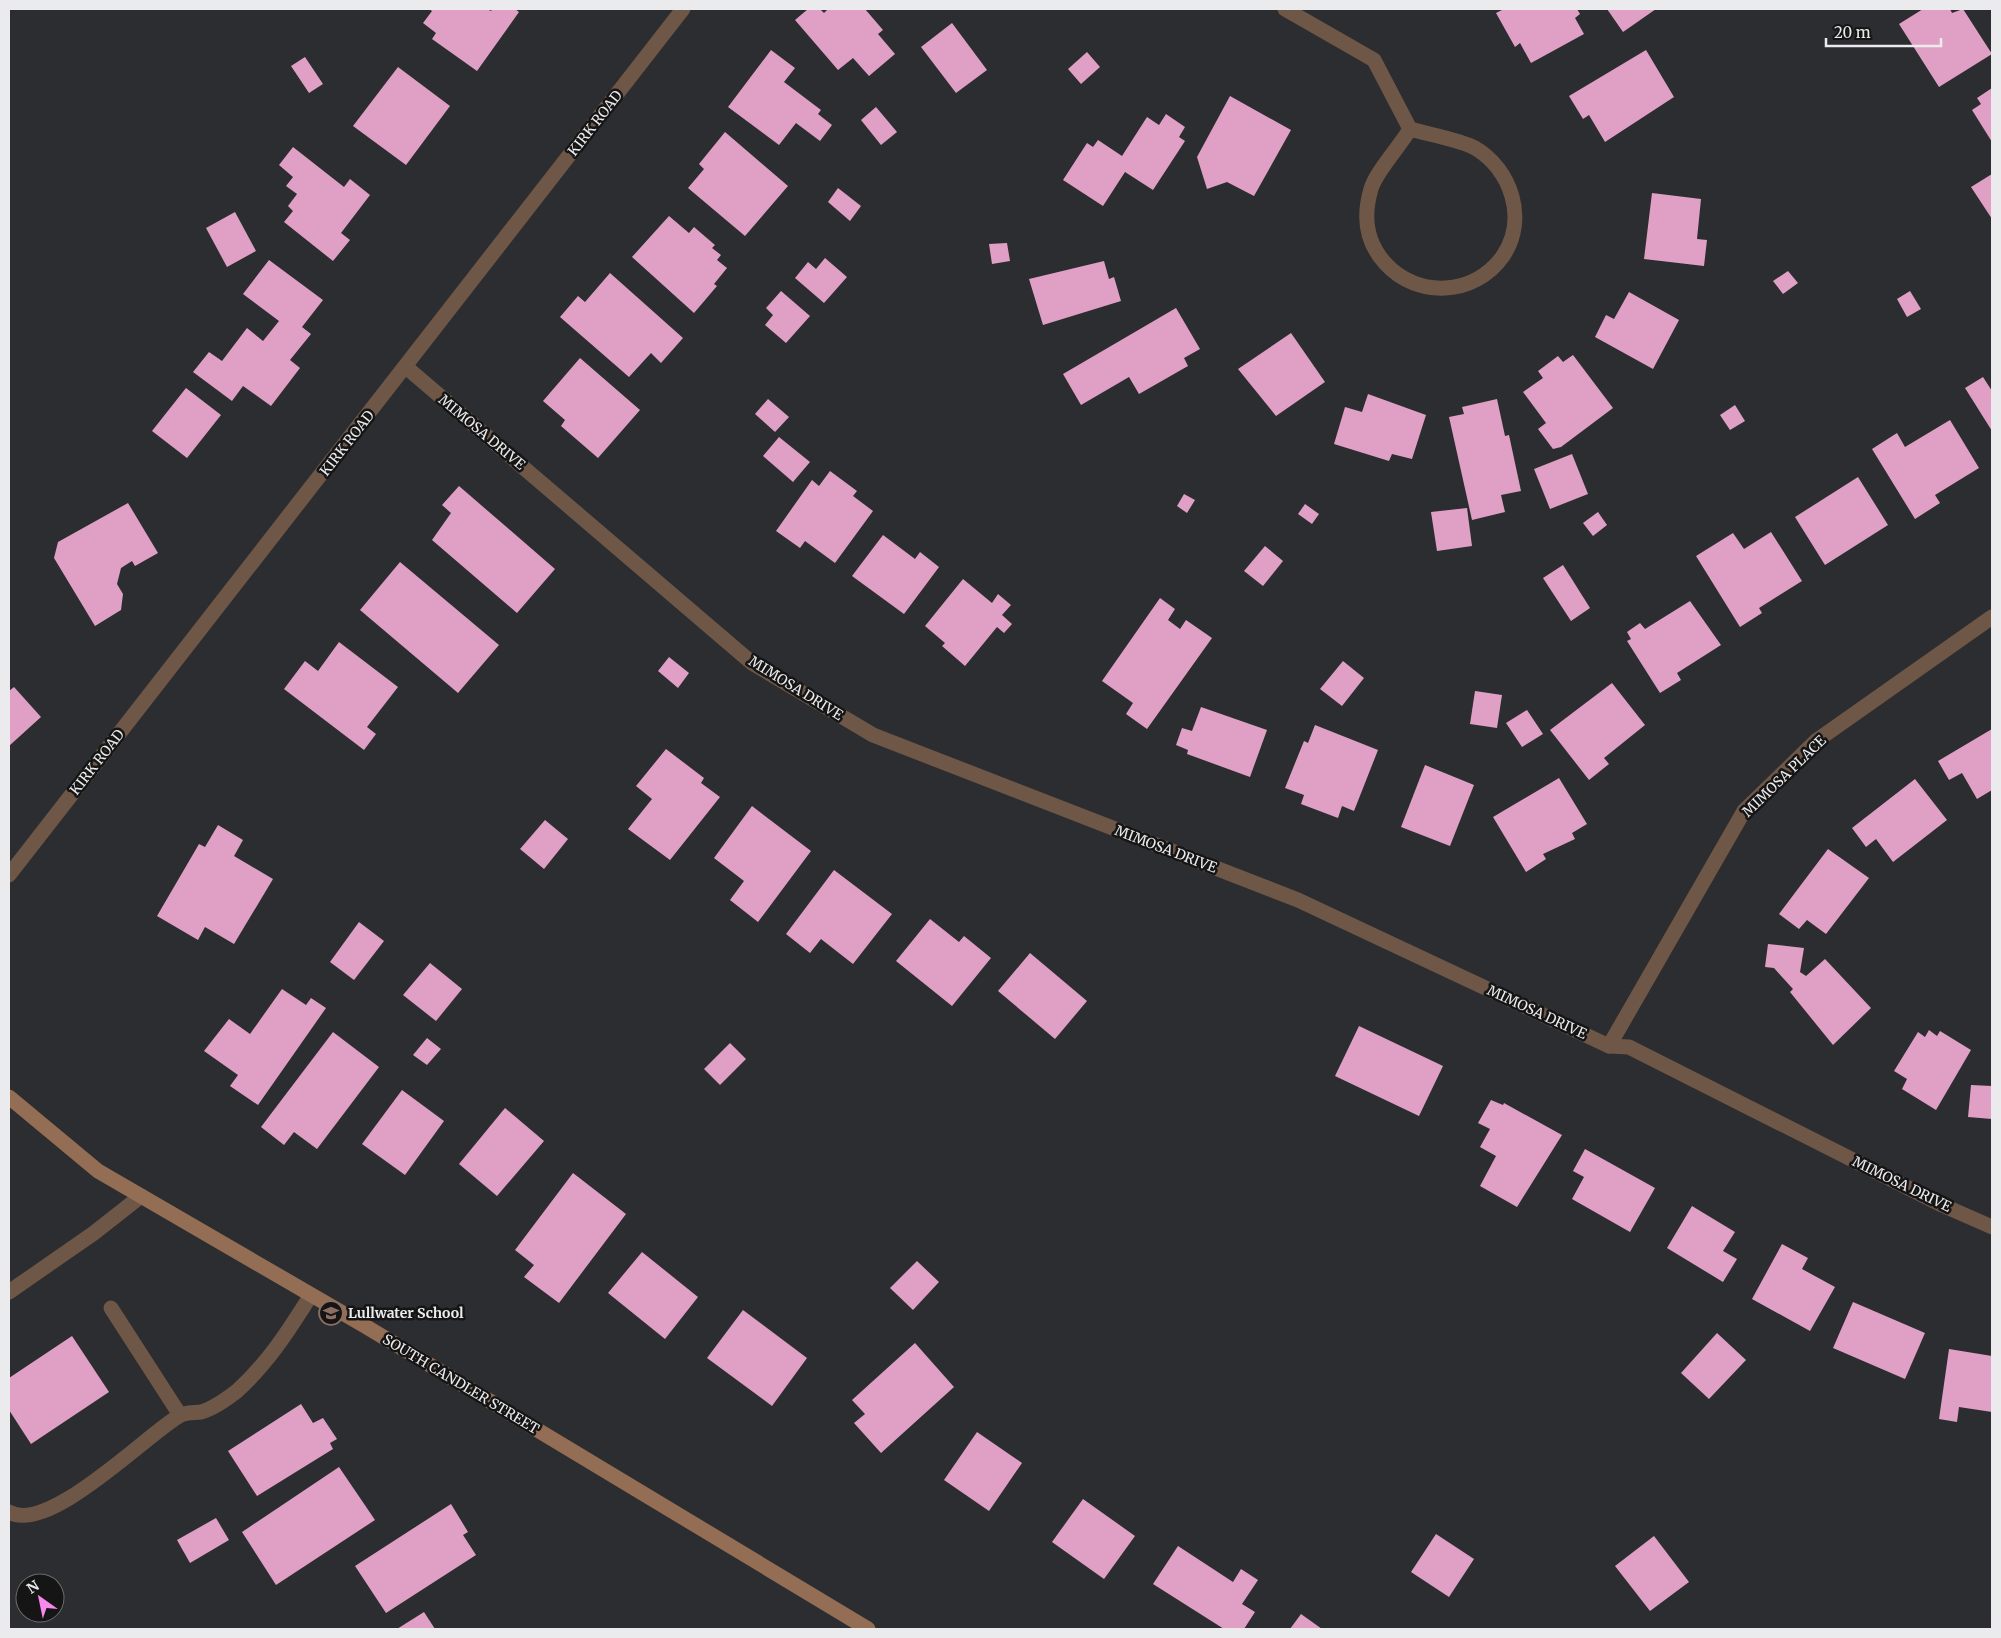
<svg xmlns="http://www.w3.org/2000/svg" width="2001" height="1638" viewBox="0 0 2001 1638" font-family="Merriweather,serif">
<rect width="100%" height="100%" fill="#2c2d30"/>
<g fill="#e0a0c5">
<path d="M 429,9 L 487,9 L 491,11 L 492,9 L 515,9 L 519,12 L 477,71 L 432,39 L 436,33 L 423,23 L 432,11 Z"/>
<path d="M 808,9 L 820,9 L 824,13 L 828,9 L 865,9 L 883,30 L 878,34 L 895,54 L 869,76 L 853,58 L 838,70 L 795,20 Z"/>
<path d="M 1504,9 L 1577,9 L 1580,14 L 1575,18 L 1584,34 L 1531,63 L 1520,43 L 1515,47 L 1496,13 Z"/>
<path d="M 1607,9 L 1656,9 L 1623,32 Z"/>
<path d="M 1923,9 L 1950,9 L 1952,13 L 1963,9 L 1992,54 L 1939,87 L 1899,24 Z"/>
<path d="M 952,23 L 987,70 L 956,93 L 921,47 Z"/>
<path d="M 771,50 L 795,68 L 784,82 L 821,110 L 818,114 L 832,125 L 820,141 L 796,123 L 779,145 L 728,107 Z"/>
<path d="M 1646,50 L 1674,97 L 1605,142 L 1589,115 L 1583,119 L 1569,96 Z"/>
<path d="M 1087,52 L 1100,67 L 1081,84 L 1068,69 Z"/>
<path d="M 305,57 L 323,84 L 309,93 L 291,66 Z"/>
<path d="M 398,67 L 450,106 L 406,165 L 353,126 Z"/>
<path d="M 1992,88 L 1992,142 L 1972,110 L 1981,104 L 1977,98 Z"/>
<path d="M 1230,96 L 1291,130 L 1254,196 L 1227,182 L 1207,189 L 1197,157 Z"/>
<path d="M 876,107 L 897,132 L 881,145 L 861,120 Z"/>
<path d="M 1166,114 L 1185,127 L 1179,137 L 1185,141 L 1153,190 L 1125,172 L 1103,206 L 1063,180 L 1087,143 L 1093,147 L 1098,140 L 1122,156 L 1147,117 L 1159,125 Z"/>
<path d="M 725,132 L 788,186 L 745,236 L 688,188 L 704,169 L 699,164 Z"/>
<path d="M 293,147 L 344,187 L 350,179 L 370,195 L 341,233 L 350,240 L 333,261 L 284,222 L 293,211 L 288,206 L 297,194 L 286,186 L 293,177 L 279,165 Z"/>
<path d="M 1992,174 L 1992,219 L 1971,187 Z"/>
<path d="M 838,188 L 861,206 L 850,221 L 828,202 Z"/>
<path d="M 1652,193 L 1701,199 L 1697,239 L 1707,240 L 1704,266 L 1644,259 Z"/>
<path d="M 235,212 L 256,251 L 227,267 L 206,228 Z"/>
<path d="M 669,216 L 689,233 L 694,227 L 715,245 L 712,248 L 721,255 L 717,260 L 727,268 L 714,284 L 717,286 L 694,313 L 632,257 Z"/>
<path d="M 1007,243 L 1010,261 L 992,264 L 989,244 Z"/>
<path d="M 825,258 L 847,277 L 824,303 L 795,278 L 808,262 L 816,269 Z"/>
<path d="M 269,260 L 323,300 L 302,327 L 311,334 L 290,360 L 300,368 L 271,406 L 243,386 L 232,401 L 193,372 L 209,352 L 222,361 L 247,328 L 263,341 L 279,321 L 243,294 Z"/>
<path d="M 1104,261 L 1109,279 L 1114,277 L 1121,301 L 1043,325 L 1029,279 Z"/>
<path d="M 1788,271 L 1798,283 L 1783,294 L 1773,281 Z"/>
<path d="M 610,273 L 683,338 L 661,363 L 651,353 L 629,377 L 560,317 L 578,296 L 585,302 Z"/>
<path d="M 781,291 L 810,316 L 786,343 L 765,325 L 773,315 L 766,308 Z"/>
<path d="M 1910,291 L 1921,309 L 1907,317 L 1897,299 Z"/>
<path d="M 1629,292 L 1679,320 L 1653,369 L 1595,337 L 1606,315 L 1614,319 Z"/>
<path d="M 1176,308 L 1200,349 L 1184,358 L 1188,366 L 1139,394 L 1129,377 L 1081,405 L 1063,374 Z"/>
<path d="M 1291,333 L 1325,382 L 1276,416 L 1238,369 Z"/>
<path d="M 1573,355 L 1613,408 L 1561,447 L 1553,449 L 1538,429 L 1546,423 L 1523,392 L 1543,378 L 1538,371 L 1558,356 L 1563,362 Z"/>
<path d="M 580,358 L 640,410 L 598,458 L 561,426 L 565,420 L 543,401 Z"/>
<path d="M 1983,377 L 1992,391 L 1992,431 L 1965,388 Z"/>
<path d="M 186,388 L 221,415 L 187,458 L 152,431 Z"/>
<path d="M 1368,394 L 1426,415 L 1412,459 L 1392,454 L 1389,461 L 1334,444 L 1345,407 L 1362,412 Z"/>
<path d="M 768,399 L 789,417 L 775,432 L 755,414 Z"/>
<path d="M 1497,399 L 1505,436 L 1509,435 L 1521,491 L 1501,495 L 1505,512 L 1472,520 L 1449,417 L 1464,414 L 1462,407 Z"/>
<path d="M 1735,405 L 1745,421 L 1730,430 L 1720,415 Z"/>
<path d="M 1950,420 L 1979,468 L 1935,495 L 1940,503 L 1915,519 L 1872,449 L 1897,433 L 1905,447 Z"/>
<path d="M 779,437 L 810,462 L 793,482 L 763,456 Z"/>
<path d="M 1572,454 L 1588,494 L 1550,509 L 1534,469 Z"/>
<path d="M 830,471 L 857,491 L 853,496 L 873,511 L 835,563 L 805,541 L 800,548 L 776,531 L 812,480 L 819,486 Z"/>
<path d="M 1858,477 L 1888,525 L 1825,565 L 1795,517 Z"/>
<path d="M 459,486 L 555,569 L 517,613 L 432,540 L 451,513 L 442,505 Z"/>
<path d="M 1184,494 L 1195,500 L 1187,513 L 1177,506 Z"/>
<path d="M 128,503 L 158,553 L 135,566 L 132,561 L 121,568 L 117,584 L 123,594 L 121,610 L 95,626 L 54,558 L 58,542 Z"/>
<path d="M 1305,504 L 1319,514 L 1312,524 L 1298,514 Z"/>
<path d="M 1467,508 L 1472,546 L 1437,551 L 1431,512 Z"/>
<path d="M 1598,512 L 1607,525 L 1593,536 L 1583,523 Z"/>
<path d="M 1771,532 L 1802,581 L 1759,608 L 1762,613 L 1740,627 L 1696,556 L 1733,533 L 1744,549 Z"/>
<path d="M 883,535 L 915,559 L 920,552 L 939,567 L 904,614 L 852,576 Z"/>
<path d="M 1265,546 L 1283,561 L 1263,586 L 1244,571 Z"/>
<path d="M 400,562 L 499,645 L 458,693 L 360,610 Z"/>
<path d="M 1563,565 L 1590,608 L 1571,621 L 1543,578 Z"/>
<path d="M 963,579 L 992,603 L 998,594 L 1011,605 L 1002,615 L 1012,624 L 1004,633 L 997,627 L 965,666 L 942,646 L 945,643 L 925,626 Z"/>
<path d="M 1160,598 L 1175,609 L 1168,620 L 1180,629 L 1186,620 L 1212,638 L 1147,729 L 1126,714 L 1133,703 L 1102,681 Z"/>
<path d="M 1690,601 L 1721,645 L 1677,673 L 1681,680 L 1660,693 L 1627,641 L 1631,639 L 1627,632 L 1640,623 L 1645,629 Z"/>
<path d="M 339,642 L 398,687 L 367,727 L 376,734 L 364,750 L 284,689 L 305,661 L 318,671 Z"/>
<path d="M 669,657 L 689,673 L 678,688 L 658,671 Z"/>
<path d="M 1343,661 L 1364,678 L 1342,706 L 1320,689 Z"/>
<path d="M 1612,683 L 1645,725 L 1604,758 L 1609,764 L 1589,780 L 1550,730 Z"/>
<path d="M 14,687 L 41,717 L 9,746 L 9,691 Z"/>
<path d="M 1475,691 L 1502,695 L 1497,728 L 1470,724 Z"/>
<path d="M 1201,707 L 1267,730 L 1250,777 L 1187,754 L 1188,750 L 1176,745 L 1182,728 L 1192,731 Z"/>
<path d="M 1527,710 L 1543,734 L 1522,747 L 1506,723 Z"/>
<path d="M 1315,725 L 1378,750 L 1354,811 L 1342,806 L 1338,818 L 1301,804 L 1304,795 L 1285,788 L 1304,741 L 1308,743 Z"/>
<path d="M 1992,729 L 1992,790 L 1977,799 L 1962,773 L 1949,780 L 1938,761 Z"/>
<path d="M 666,749 L 704,778 L 701,783 L 720,797 L 670,860 L 628,829 L 652,799 L 636,786 Z"/>
<path d="M 1425,765 L 1474,785 L 1450,846 L 1401,827 Z"/>
<path d="M 1559,778 L 1587,824 L 1572,833 L 1575,839 L 1543,854 L 1546,859 L 1526,872 L 1493,817 Z"/>
<path d="M 1915,779 L 1947,820 L 1893,862 L 1876,839 L 1866,847 L 1852,828 Z"/>
<path d="M 752,806 L 811,851 L 758,922 L 730,900 L 744,881 L 714,858 Z"/>
<path d="M 545,820 L 568,839 L 544,869 L 520,849 Z"/>
<path d="M 218,825 L 243,840 L 234,856 L 273,879 L 234,944 L 205,927 L 198,940 L 157,916 L 199,844 L 205,847 Z"/>
<path d="M 1828,849 L 1869,878 L 1826,934 L 1807,920 L 1799,929 L 1779,914 Z"/>
<path d="M 834,870 L 892,914 L 853,964 L 821,939 L 810,953 L 786,934 Z"/>
<path d="M 930,919 L 959,942 L 964,936 L 991,958 L 952,1006 L 896,961 Z"/>
<path d="M 359,922 L 384,941 L 354,980 L 330,962 Z"/>
<path d="M 1768,944 L 1804,948 L 1800,972 L 1806,976 L 1825,959 L 1871,1008 L 1833,1045 L 1790,992 L 1793,989 L 1774,968 L 1765,967 Z"/>
<path d="M 1030,953 L 1087,1001 L 1055,1039 L 998,991 Z"/>
<path d="M 430,963 L 462,989 L 436,1021 L 403,995 Z"/>
<path d="M 282,989 L 306,1005 L 311,998 L 326,1008 L 258,1105 L 230,1086 L 238,1075 L 204,1051 L 229,1019 L 250,1034 Z"/>
<path d="M 1359,1026 L 1443,1066 L 1419,1116 L 1335,1076 Z"/>
<path d="M 1929,1030 L 1937,1036 L 1940,1031 L 1971,1050 L 1936,1110 L 1902,1089 L 1907,1079 L 1894,1071 L 1918,1032 L 1925,1037 Z"/>
<path d="M 333,1032 L 379,1067 L 317,1149 L 294,1132 L 284,1145 L 261,1127 Z"/>
<path d="M 427,1038 L 441,1049 L 427,1065 L 413,1055 Z"/>
<path d="M 730,1043 L 746,1059 L 720,1085 L 704,1069 Z"/>
<path d="M 1971,1085 L 1992,1086 L 1992,1119 L 1968,1117 Z"/>
<path d="M 402,1090 L 444,1121 L 405,1175 L 362,1144 Z"/>
<path d="M 1491,1100 L 1503,1105 L 1504,1103 L 1562,1135 L 1517,1207 L 1480,1186 L 1496,1156 L 1480,1147 L 1490,1129 L 1478,1123 Z"/>
<path d="M 505,1108 L 544,1141 L 497,1196 L 459,1164 Z"/>
<path d="M 1585,1149 L 1655,1188 L 1630,1232 L 1572,1199 L 1584,1177 L 1573,1171 Z"/>
<path d="M 573,1173 L 626,1214 L 559,1303 L 524,1277 L 534,1265 L 515,1250 Z"/>
<path d="M 1692,1206 L 1735,1232 L 1723,1251 L 1737,1259 L 1723,1282 L 1667,1248 Z"/>
<path d="M 1782,1244 L 1808,1258 L 1802,1269 L 1835,1287 L 1810,1331 L 1752,1299 Z"/>
<path d="M 642,1252 L 698,1297 L 665,1339 L 608,1293 Z"/>
<path d="M 917,1261 L 939,1282 L 913,1310 L 890,1288 Z"/>
<path d="M 1853,1302 L 1925,1333 L 1905,1379 L 1833,1348 Z"/>
<path d="M 743,1310 L 807,1358 L 772,1406 L 707,1358 Z"/>
<path d="M 1717,1333 L 1746,1360 L 1709,1399 L 1681,1373 Z"/>
<path d="M 72,1336 L 109,1392 L 31,1444 L 9,1410 L 9,1378 Z"/>
<path d="M 915,1343 L 954,1387 L 881,1453 L 854,1423 L 865,1414 L 852,1400 Z"/>
<path d="M 1949,1349 L 1992,1356 L 1992,1412 L 1959,1407 L 1957,1422 L 1939,1419 Z"/>
<path d="M 301,1404 L 313,1423 L 323,1418 L 337,1439 L 330,1443 L 333,1449 L 257,1496 L 228,1451 Z"/>
<path d="M 977,1432 L 1022,1463 L 989,1511 L 944,1480 Z"/>
<path d="M 339,1467 L 375,1520 L 276,1585 L 242,1532 Z"/>
<path d="M 1083,1499 L 1135,1536 L 1104,1579 L 1052,1542 Z"/>
<path d="M 451,1504 L 468,1532 L 463,1535 L 476,1555 L 386,1613 L 355,1566 Z"/>
<path d="M 216,1518 L 229,1540 L 190,1563 L 177,1540 Z"/>
<path d="M 1436,1534 L 1474,1559 L 1449,1597 L 1411,1572 Z"/>
<path d="M 1654,1536 L 1689,1582 L 1650,1611 L 1615,1566 Z"/>
<path d="M 1178,1546 L 1233,1582 L 1241,1569 L 1258,1580 L 1242,1604 L 1255,1612 L 1244,1629 L 1224,1629 L 1153,1584 Z"/>
<path d="M 424,1612 L 435,1629 L 397,1629 Z"/>
<path d="M 1301,1614 L 1322,1629 L 1290,1629 Z"/>
</g>
<g fill="none" stroke-linecap="round" stroke-linejoin="round">
<g stroke="#6f5747" stroke-width="15">
<path d="M 9,1292 L 94,1233 L 141,1196"/>
<path d="M 111,1308 L 180,1415"/>
<path d="M 9,1512 C 48,1535 145,1436 179,1416 C 185,1412 194,1413 201,1412 C 212,1409 228,1398 237,1391 C 268,1363 289,1330 311,1295"/>
</g>
<g stroke="#6f5747" stroke-width="15">
<path d="M 1285,9 L 1374,60 L 1410,129 C 1427,134 1461,140 1475,148 C 1511,169 1528,219 1503,256 C 1475,296 1417,299 1385,263 C 1366,242 1363,216 1371,189 C 1375,173 1400,146 1410,129"/>
<path d="M 406,367 L 752,663 L 873,735 L 1298,900 L 1609,1046 L 1629,1047 L 1942,1205 L 1992,1227"/>
<path d="M 9,875 L 683,9"/>
<path d="M 1609,1046 L 1744,811 L 1816,741 L 1992,617"/>
</g>
<path stroke="#936e54" stroke-width="15" d="M 9,1097 L 98,1171 L 365,1326 L 868,1629"/>
</g>
<defs>
<g id="school-ring" transform="scale(1.25)"><circle r="9.5" fill="#151516" stroke="#8d6e63" stroke-width="1.5"/><path d="M0-5L7-2L0 1L-7-2ZM-4 1L0 2.5L4 1V4Q0 6-4 4Z" fill="#8d6e63"/></g>
</defs>
<g fill-rule="evenodd">
<use href="#school-ring" x="331" y="1313"/>
</g>
<g text-anchor="middle" stroke-width="5" stroke-linejoin="round" paint-order="stroke">
<g font-size="14" fill="#ebebed" stroke="#151516">
<text transform="translate(595 123) rotate(-52)" y="5">KIRK ROAD</text>
<text transform="translate(482 432) rotate(40)" y="5">MIMOSA DRIVE</text>
<text transform="translate(347 443) rotate(-52)" y="5">KIRK ROAD</text>
<text transform="translate(796 688) rotate(32)" y="5">MIMOSA DRIVE</text>
<text transform="translate(97 762) rotate(-52)" y="5">KIRK ROAD</text>
<text transform="translate(1784 776) rotate(-44)" y="5">MIMOSA PLACE</text>
<text transform="translate(1166 849) rotate(21)" y="5">MIMOSA DRIVE</text>
<text transform="translate(1537 1012) rotate(25)" y="5">MIMOSA DRIVE</text>
<text transform="translate(1902 1184) rotate(26)" y="5">MIMOSA DRIVE</text>
<text transform="translate(461 1384) rotate(31)" y="5">SOUTH CANDLER STREET</text>
</g>
<g font-size="14" font-weight="bold" fill="#ebebed" stroke="#151516" text-anchor="start">
<text x="348" y="1318">Lullwater School</text>
</g>
</g>
<rect width="2001" height="1638" fill="none" stroke="#ebebed" stroke-width="20"/>
<g transform="translate(40 1598) rotate(327)"><circle r="24" fill="#151516" stroke="#6b6b6c"/>
<path d="M0-4L9 19L0 12L-9 19Z" fill="#f788ec"/>
<text y="-8" font-size="14" font-weight="bold" text-anchor="middle" fill="#ebebed">N</text>
</g>
<path d="M1826 38v8h115v-8" fill="none" stroke="#ebebed" stroke-width="2.5"/>
<text x="1834" y="38" font-size="15" fill="#ebebed" stroke="#151516" stroke-width="4" paint-order="stroke">20 m</text>
</svg>
